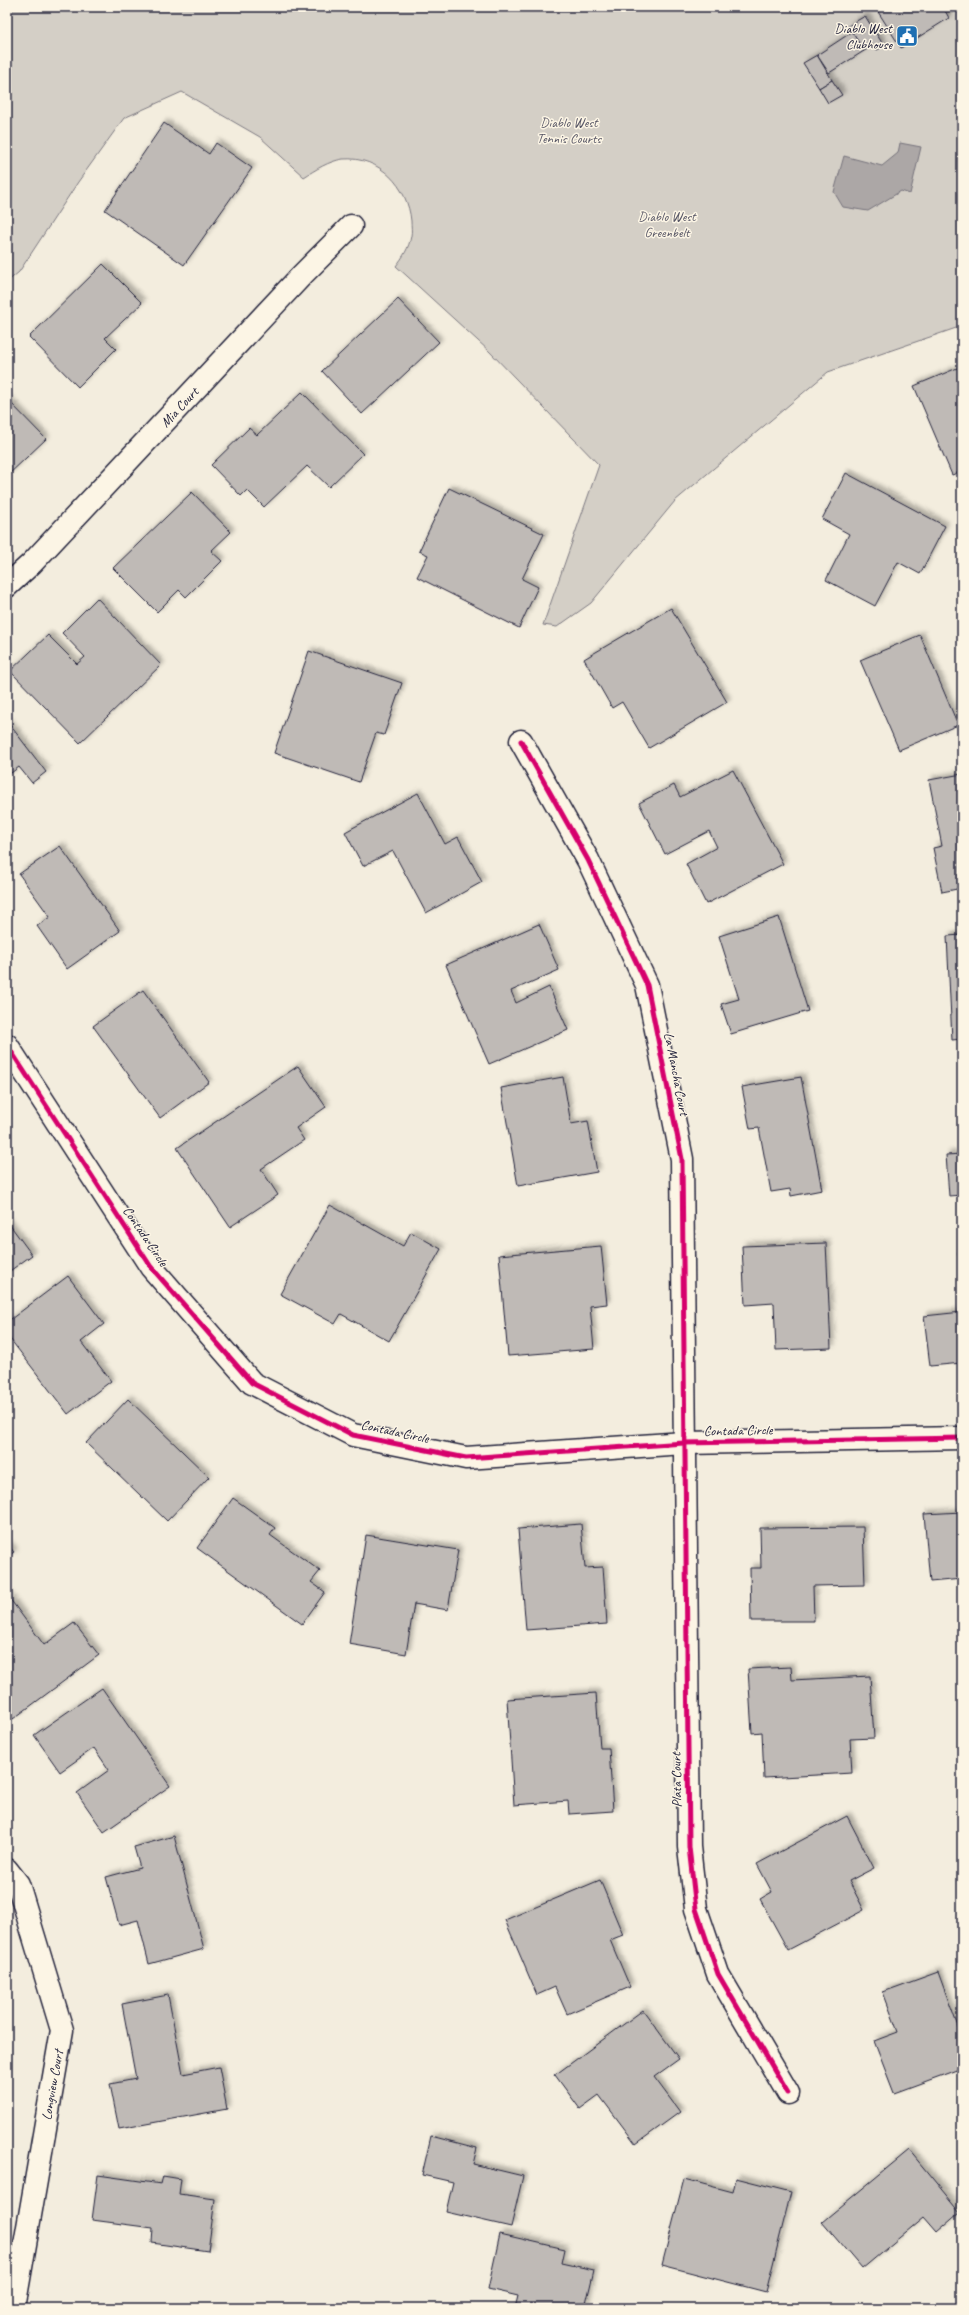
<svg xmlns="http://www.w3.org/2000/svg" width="969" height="2315" viewBox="0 0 969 2315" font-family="Caveat,sans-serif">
<defs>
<filter id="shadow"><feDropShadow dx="3.5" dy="-3.5" stdDeviation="2" flood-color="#0004"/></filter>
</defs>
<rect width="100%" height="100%" fill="#f3edde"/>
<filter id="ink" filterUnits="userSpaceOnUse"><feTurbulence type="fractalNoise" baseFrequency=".025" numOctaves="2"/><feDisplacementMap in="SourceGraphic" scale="8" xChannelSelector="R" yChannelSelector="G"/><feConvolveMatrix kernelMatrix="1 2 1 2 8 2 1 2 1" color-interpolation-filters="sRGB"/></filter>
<g filter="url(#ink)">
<path fill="#d4cfc6" stroke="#7b7880" d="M 7,7 L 962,7 L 962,326 L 828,372 L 675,501 L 591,603 L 557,627 L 543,625 L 599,465 L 489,351 L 396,266 C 403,257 409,248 411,236 C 412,231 411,226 411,221 C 408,187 380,156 343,159 C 329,161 315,170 304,177 L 260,137 L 182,92 L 124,118 L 78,182 L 19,272 L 7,282 Z"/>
<path fill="#aca7a6" stroke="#75727b" d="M 900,143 L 921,147 L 910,194 L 901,191 L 868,211 L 843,207 L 834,192 L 844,156 L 882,166 L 898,153 Z"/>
<g fill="#bfbab6" stroke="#22223b" filter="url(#shadow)">
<path d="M 875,7 L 943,7 L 949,18 L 901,48 Z"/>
<path d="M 865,16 L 884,46 L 877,50 L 873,45 L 864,51 L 848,26 Z"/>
<path d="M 852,32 L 864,51 L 829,73 L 817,55 Z"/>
<path d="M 817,55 L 832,80 L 819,88 L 803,63 Z"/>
<path d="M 832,80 L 842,95 L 828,103 L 819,88 Z"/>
<path d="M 164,123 L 209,154 L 216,143 L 252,168 L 184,265 L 105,210 Z"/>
<path d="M 103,264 L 142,303 L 105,338 L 116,349 L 78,387 L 29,337 Z"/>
<path d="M 398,299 L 439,342 L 362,414 L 322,371 Z"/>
<path d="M 962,366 L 962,471 L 952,475 L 914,386 Z"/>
<path d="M 302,392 L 363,454 L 329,487 L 307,466 L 264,507 L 247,490 L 241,496 L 211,465 L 249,428 L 257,435 Z"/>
<path d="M 7,399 L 46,439 L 7,476 Z"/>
<path d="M 846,473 L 945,526 L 920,574 L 898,562 L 875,606 L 826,580 L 849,534 L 822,519 Z"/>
<path d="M 449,488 L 544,534 L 522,579 L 538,587 L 519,628 L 417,577 L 428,555 L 419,551 Z"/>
<path d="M 192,492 L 231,532 L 211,551 L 222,561 L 186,597 L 179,590 L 157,612 L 113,568 Z"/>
<path d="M 97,598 L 161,665 L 80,743 L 10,671 L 48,635 L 77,664 L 85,657 L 62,633 Z"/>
<path d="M 671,608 L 727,702 L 649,748 L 622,702 L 612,708 L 584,659 Z"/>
<path d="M 920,635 L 958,725 L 899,750 L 860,660 Z"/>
<path d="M 309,651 L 402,683 L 384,735 L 376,733 L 359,782 L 274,753 Z"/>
<path d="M 7,721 L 46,772 L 32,783 L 19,767 L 7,776 Z"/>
<path d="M 733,770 L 783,864 L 706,904 L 686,864 L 717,847 L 709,831 L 665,854 L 639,803 L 674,785 L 680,797 Z"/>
<path d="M 962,774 L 962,888 L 942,892 L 933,848 L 942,846 L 929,780 Z"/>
<path d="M 418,793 L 445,844 L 458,837 L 482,882 L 426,913 L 393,851 L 363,866 L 345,832 Z"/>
<path d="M 60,846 L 120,931 L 67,969 L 37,926 L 50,917 L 19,874 Z"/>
<path d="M 779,917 L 808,1011 L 731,1034 L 721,1004 L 739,999 L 719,936 Z"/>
<path d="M 539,924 L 559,970 L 511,991 L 516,1003 L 549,987 L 568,1030 L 489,1064 L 446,965 Z"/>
<path d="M 962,935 L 962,1039 L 952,1040 L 947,936 Z"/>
<path d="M 143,990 L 209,1082 L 160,1118 L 93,1026 Z"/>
<path d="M 298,1066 L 326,1107 L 296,1128 L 304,1140 L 261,1169 L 278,1195 L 230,1227 L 177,1148 Z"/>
<path d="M 563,1077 L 571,1124 L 588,1121 L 597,1172 L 518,1186 L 501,1088 Z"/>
<path d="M 801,1077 L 822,1190 L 791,1196 L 790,1189 L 771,1192 L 759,1128 L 750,1129 L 742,1087 Z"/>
<path d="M 962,1154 L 962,1195 L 949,1196 L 946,1155 Z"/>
<path d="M 330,1205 L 403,1246 L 411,1232 L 441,1249 L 389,1341 L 341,1314 L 335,1324 L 280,1294 Z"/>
<path d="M 7,1221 L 32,1255 L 7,1273 Z"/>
<path d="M 826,1243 L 831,1348 L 776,1350 L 774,1303 L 745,1305 L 742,1246 Z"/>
<path d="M 601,1246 L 607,1304 L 590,1306 L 594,1349 L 508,1356 L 499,1255 Z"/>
<path d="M 962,1251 L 962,1286 L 958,1252 Z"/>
<path d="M 68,1276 L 104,1324 L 81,1342 L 111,1381 L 68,1414 L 7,1335 L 7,1322 Z"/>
<path d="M 962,1312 L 962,1363 L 930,1366 L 924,1316 Z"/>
<path d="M 128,1399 L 209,1477 L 167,1521 L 86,1443 Z"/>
<path d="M 233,1498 L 275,1528 L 270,1535 L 320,1571 L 311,1582 L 325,1592 L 302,1624 L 197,1548 Z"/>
<path d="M 962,1512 L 962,1579 L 930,1582 L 924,1514 Z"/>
<path d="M 581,1524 L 585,1568 L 603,1567 L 607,1624 L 526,1630 L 518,1529 Z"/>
<path d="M 863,1527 L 865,1585 L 813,1586 L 814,1621 L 751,1621 L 750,1568 L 761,1568 L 760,1528 Z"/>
<path d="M 366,1535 L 458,1550 L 448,1610 L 414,1604 L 406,1654 L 349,1644 Z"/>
<path d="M 7,1544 L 14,1552 L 7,1557 Z"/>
<path d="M 7,1595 L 44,1645 L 74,1623 L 99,1655 L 13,1719 L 7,1712 Z"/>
<path d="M 791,1667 L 792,1680 L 870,1676 L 874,1738 L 850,1739 L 852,1773 L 764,1778 L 762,1732 L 752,1733 L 748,1669 Z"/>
<path d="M 102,1688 L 170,1786 L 104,1832 L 77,1793 L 109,1770 L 94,1748 L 60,1772 L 34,1735 Z"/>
<path d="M 596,1693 L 600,1748 L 609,1748 L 613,1811 L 569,1814 L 568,1801 L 514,1805 L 507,1699 Z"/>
<path d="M 847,1816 L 874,1868 L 849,1881 L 864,1910 L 788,1950 L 760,1899 L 772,1892 L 757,1864 Z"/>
<path d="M 174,1836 L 204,1949 L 149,1964 L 138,1920 L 119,1925 L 106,1877 L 140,1868 L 134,1847 Z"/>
<path d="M 600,1880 L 623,1935 L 610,1940 L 630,1987 L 567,2014 L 555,1987 L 537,1995 L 505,1920 Z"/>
<path d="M 938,1972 L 962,2038 L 962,2068 L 894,2093 L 874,2041 L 898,2032 L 883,1992 Z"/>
<path d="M 168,1995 L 183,2074 L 219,2067 L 227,2109 L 119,2129 L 110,2084 L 136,2079 L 122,2004 Z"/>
<path d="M 643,2010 L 679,2059 L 654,2077 L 680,2112 L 636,2144 L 599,2095 L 580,2109 L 555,2075 Z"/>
<path d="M 431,2136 L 477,2148 L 473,2164 L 523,2176 L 511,2227 L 446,2212 L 453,2182 L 422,2175 Z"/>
<path d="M 909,2150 L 960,2212 L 937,2232 L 924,2217 L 862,2269 L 822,2222 Z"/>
<path d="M 98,2175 L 161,2184 L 163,2176 L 181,2179 L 179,2194 L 215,2199 L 208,2251 L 152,2243 L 153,2228 L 92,2220 Z"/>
<path d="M 736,2178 L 791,2192 L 766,2292 L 662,2265 L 684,2179 L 733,2192 Z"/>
<path d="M 500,2234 L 565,2249 L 562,2263 L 594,2270 L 585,2308 L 515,2308 L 518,2296 L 488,2289 Z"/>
</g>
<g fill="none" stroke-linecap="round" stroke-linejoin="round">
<g stroke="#22223b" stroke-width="25">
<g id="street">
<path d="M 7,586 L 32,563 L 303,274 L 351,226"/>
<path d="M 521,741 L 588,860 L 647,985 L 682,1159 L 689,1847 L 696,1909 L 718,1974 L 788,2093"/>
<path d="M 7,1045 L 151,1267 L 252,1383 L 353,1435 L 466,1458 L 684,1443 L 962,1438"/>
<path d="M 7,1870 L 18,1884 L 62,2030 L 14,2308"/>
</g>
</g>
<use href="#street" stroke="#fcf5e5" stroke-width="22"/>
<g stroke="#fcf5e5" stroke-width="8">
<g id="cycleway">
<path d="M 521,741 L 588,860 L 647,985 L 682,1159 L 689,1847 L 696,1909 L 718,1974 L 788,2093"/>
<path d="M 7,1045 L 151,1267 L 252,1383 L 353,1435 L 466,1458 L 684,1443 L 962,1438"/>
</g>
</g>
<use href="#cycleway" stroke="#d6006c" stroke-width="5"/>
</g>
</g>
<defs>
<g id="civic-square" transform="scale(1.15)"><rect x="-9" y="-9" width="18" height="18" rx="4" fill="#1f6fb2" stroke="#fcf5e5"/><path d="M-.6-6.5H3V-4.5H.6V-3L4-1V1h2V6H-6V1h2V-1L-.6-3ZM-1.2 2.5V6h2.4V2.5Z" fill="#fff"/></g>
</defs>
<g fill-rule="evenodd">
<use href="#civic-square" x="907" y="36"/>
</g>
<g text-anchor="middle" stroke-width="3" stroke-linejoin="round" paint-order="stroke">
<g font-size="14" fill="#22223b" stroke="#fcf5e5" text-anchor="end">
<text x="892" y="33">Diablo West<tspan x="892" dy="16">Clubhouse</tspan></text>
</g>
<g font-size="14" fill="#575665" stroke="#fcf5e5">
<text x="569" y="127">Diablo West<tspan x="569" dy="16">Tennis Courts</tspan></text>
<text x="667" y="221">Diablo West<tspan x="667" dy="16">Greenbelt</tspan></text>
</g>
<g font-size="14" fill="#22223b" stroke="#fcf5e5">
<text transform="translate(179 407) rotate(-47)" y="5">Mia Court</text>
<text transform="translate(677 1074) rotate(79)" y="5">La Mancha Court</text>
<text transform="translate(146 1236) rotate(56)" y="5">Contada Circle</text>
<text transform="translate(738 1430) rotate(-1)" y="5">Contada Circle</text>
<text transform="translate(395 1431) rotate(12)" y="5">Contada Circle</text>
<text transform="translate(676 1780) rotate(-91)" y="5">Plata Court</text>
<text transform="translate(52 2085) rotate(-80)" y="5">Longview Court</text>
</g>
</g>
<rect width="969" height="2315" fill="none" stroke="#fcf5e5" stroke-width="24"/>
<rect x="12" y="12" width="945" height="2291" fill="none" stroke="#22223b" stroke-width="1.5" filter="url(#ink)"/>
</svg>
